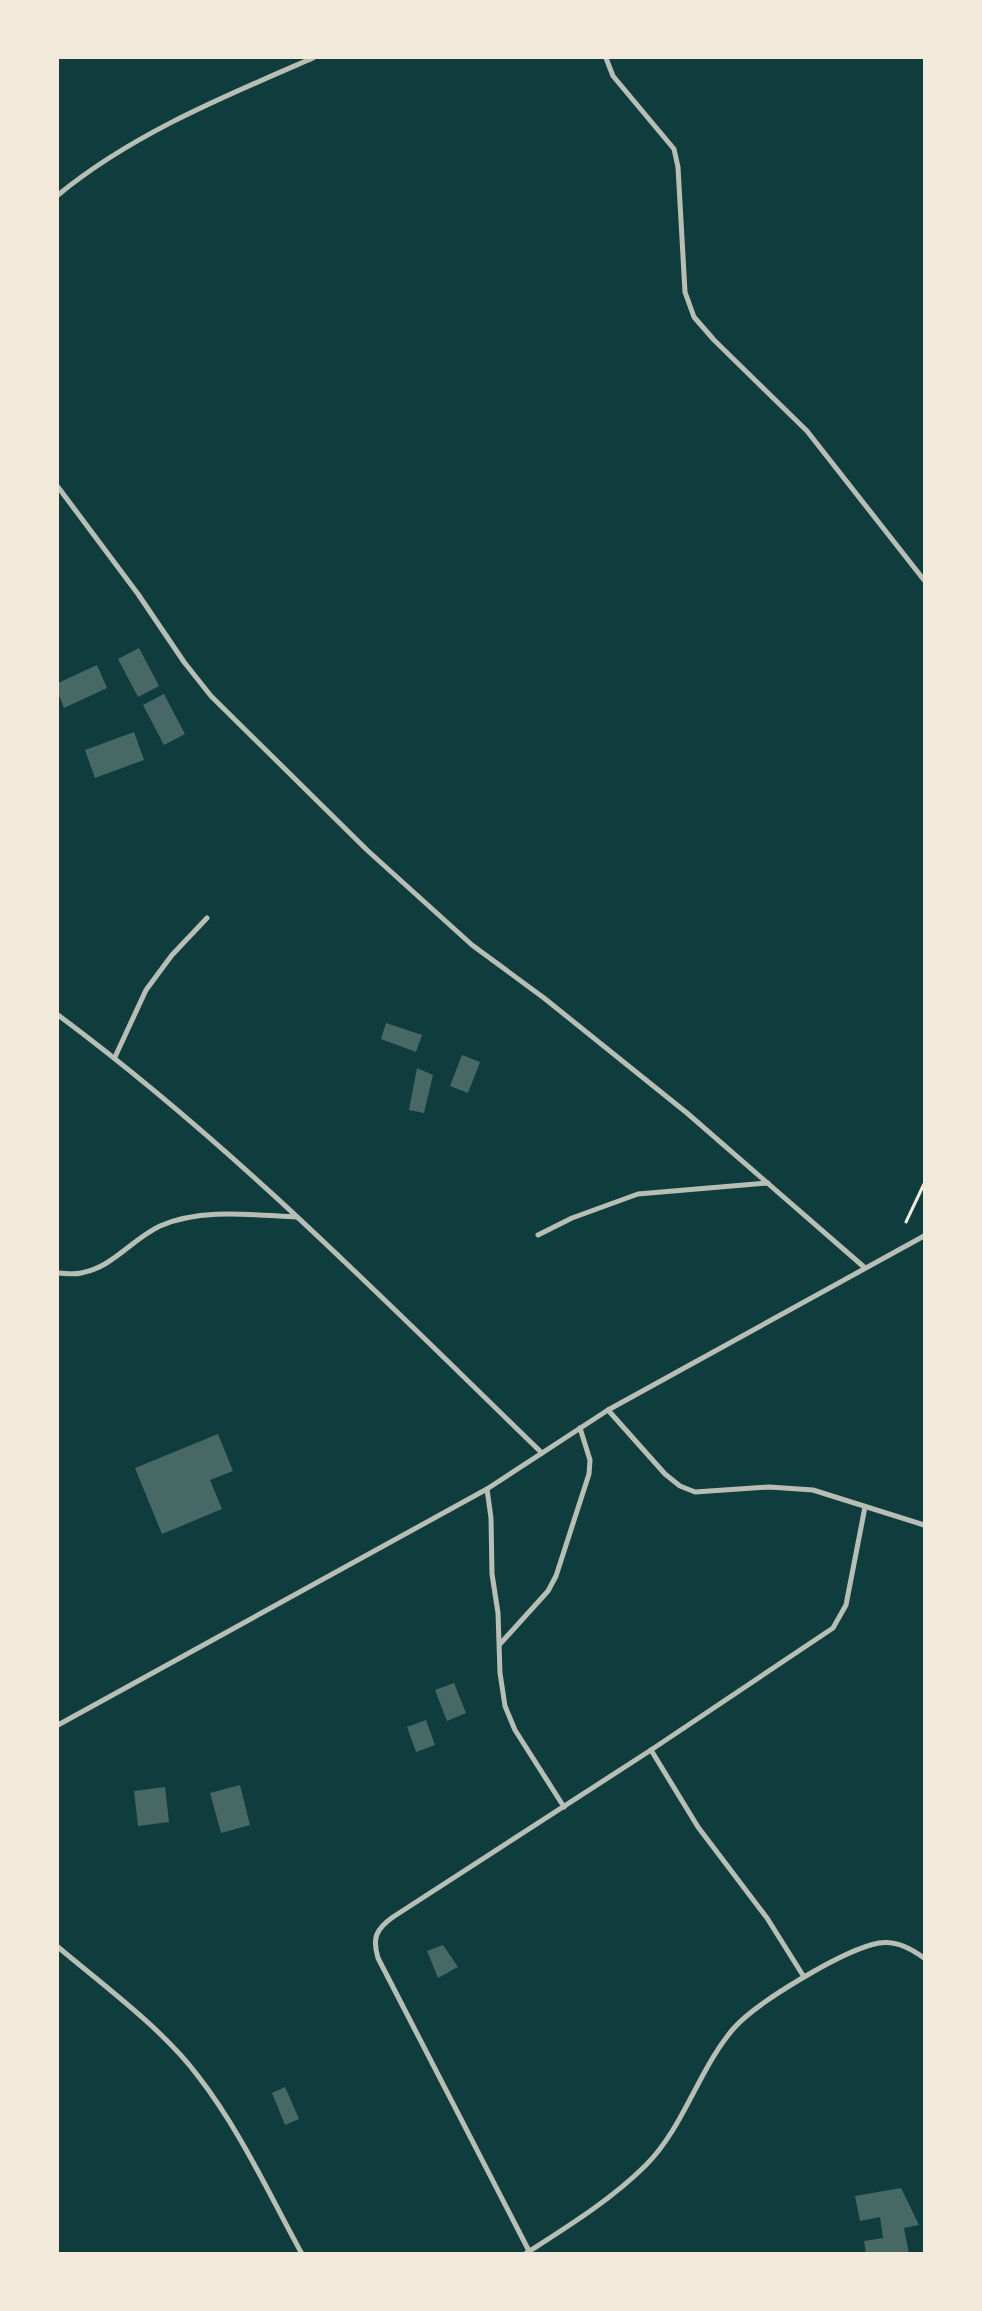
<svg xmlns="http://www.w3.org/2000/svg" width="982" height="2311" viewBox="0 0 982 2311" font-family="Manrope,sans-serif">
<rect width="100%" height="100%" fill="#0f3d3e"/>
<g fill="#486865">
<path d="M 139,648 L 159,686 L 138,697 L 118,659 Z"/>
<path d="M 97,665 L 107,688 L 64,708 L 58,693 L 58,683 Z"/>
<path d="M 164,694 L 185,734 L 164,745 L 143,705 Z"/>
<path d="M 134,732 L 144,760 L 95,778 L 85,750 Z"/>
<path d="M 386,1023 L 422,1035 L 416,1052 L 381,1039 Z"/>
<path d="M 462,1055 L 480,1062 L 468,1093 L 450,1086 Z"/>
<path d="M 417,1068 L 433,1075 L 424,1113 L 409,1110 Z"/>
<path d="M 218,1434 L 233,1471 L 210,1480 L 222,1509 L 162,1534 L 135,1468 Z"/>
<path d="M 454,1683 L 466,1713 L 447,1721 L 435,1690 Z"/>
<path d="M 426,1720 L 435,1745 L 416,1752 L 407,1727 Z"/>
<path d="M 240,1785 L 250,1825 L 221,1833 L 210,1793 Z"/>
<path d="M 165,1787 L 169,1822 L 138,1826 L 134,1791 Z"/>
<path d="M 443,1945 L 458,1967 L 438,1978 L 427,1951 Z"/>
<path d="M 285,2087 L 299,2119 L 285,2125 L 272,2093 Z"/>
<path d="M 901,2188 L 919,2225 L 904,2228 L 909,2254 L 866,2254 L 864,2241 L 883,2238 L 880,2217 L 860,2221 L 855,2196 Z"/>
</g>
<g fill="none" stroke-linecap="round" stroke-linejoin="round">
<path stroke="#f1e9da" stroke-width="3" d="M 906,1222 L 924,1184"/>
<g stroke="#b8beb3" stroke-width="5">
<path d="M 606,58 L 613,76 L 674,149 L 678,167 L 685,292 L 694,317 L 714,340 L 807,431 L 924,580"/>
<path d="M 58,195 C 132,134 225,96 313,58"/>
<path d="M 58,487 L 138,594 L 184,662 L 211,696 L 367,850 L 472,945 L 544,998 L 687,1113 L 864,1267"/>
<path d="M 58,1015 C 233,1145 386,1302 542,1453"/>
<path d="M 115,1057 L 146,990 L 172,955 L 207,918"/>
<path d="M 538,1235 L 572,1218 L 638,1194 L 768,1183"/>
<path d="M 58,1273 C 65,1273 73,1275 81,1273 C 112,1268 132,1239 160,1226 C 201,1208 253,1215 297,1217"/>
<path d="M 608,1410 L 665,1474 L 680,1486 L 695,1492 L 769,1487 L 813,1490 L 924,1525"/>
<path d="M 487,1489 L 491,1518 L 492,1574 L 498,1613 L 500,1673 L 505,1706 L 515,1730 L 564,1807"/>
<path d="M 500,1644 L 548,1591 L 556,1576 L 589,1474 L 590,1460 L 580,1428"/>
<path d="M 58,1725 L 487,1489 L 608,1410 L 924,1236"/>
<path d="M 651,1750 L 698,1827 L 767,1918 L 804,1977"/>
<path d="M 58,1947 C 103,1985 163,2029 198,2076 C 240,2130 269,2194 302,2254"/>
<path d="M 529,2251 L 378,1958 C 372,1938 376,1929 393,1917 L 651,1750 L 833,1628 L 846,1605 L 865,1507"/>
<path d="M 525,2254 C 567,2227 611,2200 646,2165 C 684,2127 699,2068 734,2028 C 757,2002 845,1949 879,1943 C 896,1940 912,1949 924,1958"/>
</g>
</g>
<rect width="982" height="2311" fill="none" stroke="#f1e9da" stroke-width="118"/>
</svg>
